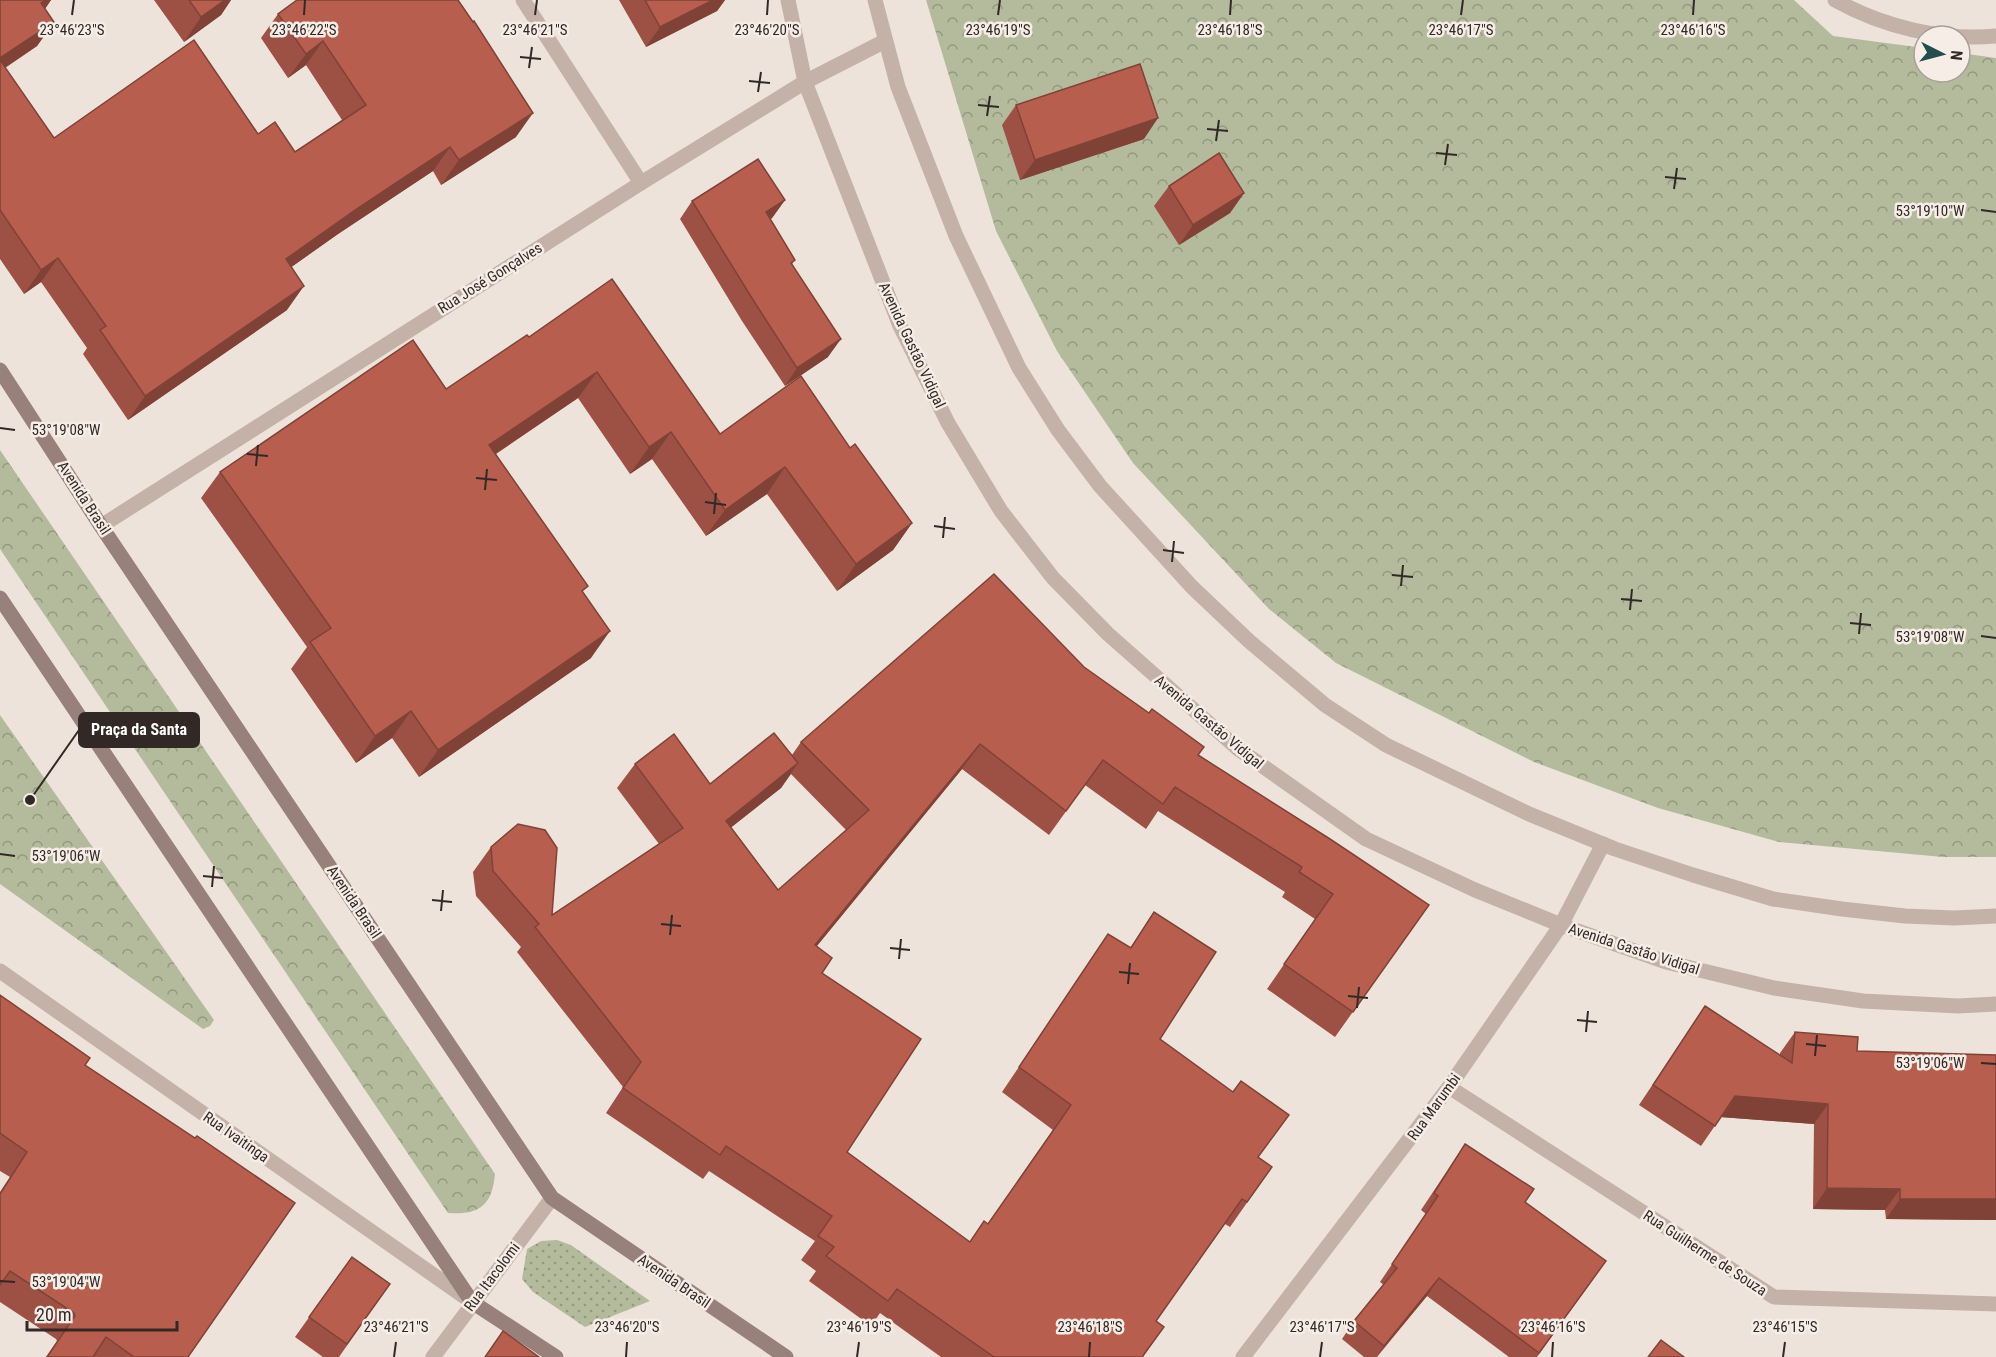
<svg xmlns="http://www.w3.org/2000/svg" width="1996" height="1357" viewBox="0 0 1996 1357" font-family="'Roboto Condensed',sans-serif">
<defs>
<pattern id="grass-dots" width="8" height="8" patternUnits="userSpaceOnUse" patternTransform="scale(1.5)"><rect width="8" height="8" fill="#b4bb9c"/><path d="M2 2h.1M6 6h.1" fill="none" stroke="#93987f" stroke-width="1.8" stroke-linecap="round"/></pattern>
<pattern id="park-crowns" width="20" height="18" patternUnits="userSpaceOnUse" patternTransform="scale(1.5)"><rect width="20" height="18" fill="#b4bb9c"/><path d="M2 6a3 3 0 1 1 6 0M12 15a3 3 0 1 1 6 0" fill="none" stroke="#93987f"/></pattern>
</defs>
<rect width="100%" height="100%" fill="#eee3da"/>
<path fill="url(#grass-dots)" d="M 557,1240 L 571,1245 L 650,1301 L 585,1327 L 533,1292 L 522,1279 L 527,1249 L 541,1241 Z"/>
<g fill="url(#park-crowns)">
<path d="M 926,0 L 1794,0 L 1833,36 L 1924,48 L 1924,72 L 1960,72 L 1960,53 L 1996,58 L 1996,857 L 1943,857 L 1779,842 L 1658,808 L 1534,762 L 1336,663 L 1269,609 L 1133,463 L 1057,351 L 996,231 Z"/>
<path d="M 0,450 L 495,1174 C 492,1206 479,1215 448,1213 L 0,549 Z"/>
<path d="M 0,715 L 214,1020 L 210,1026 L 203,1029 L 0,884 Z"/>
</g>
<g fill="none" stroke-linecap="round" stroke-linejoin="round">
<g stroke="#c4b2a8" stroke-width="15">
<path d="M 523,0 L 641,183"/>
<path d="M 1835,0 C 1883,27 1942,41 1996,36"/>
<path d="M 101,526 L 641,183 L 805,82 L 885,41"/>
<path d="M 0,971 L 472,1302"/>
<path d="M 1449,1087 L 1774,1297 L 1996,1304"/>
<path d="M 433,1357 L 552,1198"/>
<path d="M 1243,1357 L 1449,1087 L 1561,925 L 1603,844"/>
</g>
<g stroke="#c4b2a8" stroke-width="15">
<path d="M 788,0 L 805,82 L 900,326 L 948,423 L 1001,511 L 1053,578 L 1108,634 L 1237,748 L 1366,839 L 1475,890 L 1561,925 L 1666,962 L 1774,988 L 1863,1001 L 1958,1006 L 1996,1004"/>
<path d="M 875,0 L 898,87 L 956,236 L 1019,368 L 1058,430 L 1100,486 L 1192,587 L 1249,641 L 1325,705 L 1386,745 L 1529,814 L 1615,849 L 1693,875 L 1773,899 L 1842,909 L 1905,916 L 1954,918 L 1996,916"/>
</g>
<g stroke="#98817a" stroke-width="15">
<path d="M 0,370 L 101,526 L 552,1198 L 786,1357"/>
<path d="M 0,598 L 472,1302 L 556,1357"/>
</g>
</g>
<g fill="#9d5144" fill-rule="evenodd">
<path d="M 0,0 L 51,0 L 45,9 L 54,22 L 37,46 L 5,68 L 54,138 L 258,134 L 295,152 L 342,120 L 306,65 L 288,78 L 261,38 L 278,14 L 516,137 L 441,185 L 433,171 L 338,234 L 291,267 L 287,310 L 128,420 L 83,354 L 87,348 L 41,282 L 24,294 L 0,259 Z"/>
<path d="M 154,0 L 231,0 L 221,15 L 184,42 Z"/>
<path d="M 619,0 L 725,0 L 717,11 L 646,47 Z"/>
<path d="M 1016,105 L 1144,139 L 1020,180 L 1002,125 Z"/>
<path d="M 1169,186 L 1244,193 L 1230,213 L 1179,245 L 1154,206 Z"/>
<path d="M 785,200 L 772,218 L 770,219 L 795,260 L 792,264 L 828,357 L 785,386 L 742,321 L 680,219 L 692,201 Z"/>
<path d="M 529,337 L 720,434 L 850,448 L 912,523 L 893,550 L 837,591 L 767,494 L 706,536 L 652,459 L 630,474 L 578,398 L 496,454 L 583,593 L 591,658 L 419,777 L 392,738 L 356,763 L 291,669 L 307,647 L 201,498 L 220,472 L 446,389 Z"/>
<path d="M 1084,667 L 1198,756 L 1429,905 L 1335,1037 L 1267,989 L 1315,919 L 1282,897 L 1285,892 L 1158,811 L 1146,829 L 1085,785 L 1049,835 L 962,769 L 817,946 L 822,973 L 847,1152 L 970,1242 L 988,1224 L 1053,1130 L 1002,1092 L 1108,934 L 1130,948 L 1154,912 L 1160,1039 L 1259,1158 L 1272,1167 L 1230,1227 L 1225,1224 L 1156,1321 L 1164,1327 L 1143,1357 L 941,1357 L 880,1313 L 871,1326 L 809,1281 L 816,1271 L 801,1260 L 815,1241 L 709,1171 L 703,1179 L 606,1113 L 623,1087 L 517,952 L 521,947 L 476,896 L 473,872 L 491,847 L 552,915 L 659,844 L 617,788 L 635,764 L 710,784 L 792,755 L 801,742 ZM 791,774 L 846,830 L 778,890 L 731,827 L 781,788 Z"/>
<path d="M 0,995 L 85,1065 L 188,1357 L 46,1357 L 57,1341 L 56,1339 L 0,1302 L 0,1192 L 10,1177 L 0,1171 Z"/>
<path d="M 1705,1006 L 1780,1056 L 1780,1053 L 1795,1032 L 1857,1051 L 1996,1055 L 1996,1220 L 1886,1219 L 1885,1210 L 1813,1209 L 1814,1124 L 1721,1117 L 1701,1146 L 1639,1105 Z"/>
<path d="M 1465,1144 L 1525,1202 L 1594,1278 L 1537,1357 L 1509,1357 L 1427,1296 L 1377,1357 L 1364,1357 L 1342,1339 L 1354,1321 L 1384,1285 L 1380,1282 L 1426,1214 L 1421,1210 Z"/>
<path d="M 352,1257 L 390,1284 L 339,1357 L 323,1357 L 295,1337 Z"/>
</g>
<g fill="#804237">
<path d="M 39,0 L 51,0 L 39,17 Z"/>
<path d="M 225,0 L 231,0 L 221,15 L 184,42 L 201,17 Z"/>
<path d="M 713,0 L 725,0 L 717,11 L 646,47 L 660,27 Z"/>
<path d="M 54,22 L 37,46 L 0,71 L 0,58 Z"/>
<path d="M 323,41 L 306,65 L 288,78 L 306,54 Z"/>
<path d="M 533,113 L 516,137 L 441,185 L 459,160 Z"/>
<path d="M 1158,118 L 1144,139 L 1020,180 L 1035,160 Z"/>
<path d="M 450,147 L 433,171 L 338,234 L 269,283 L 286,259 L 355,210 Z"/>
<path d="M 1244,193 L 1230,213 L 1179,245 L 1193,225 Z"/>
<path d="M 785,200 L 772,218 L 753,230 L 766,212 Z"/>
<path d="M 58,258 L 41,282 L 24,294 L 41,270 Z"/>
<path d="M 304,286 L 287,310 L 128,420 L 145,396 Z"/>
<path d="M 841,339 L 828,357 L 785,386 L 797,368 Z"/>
<path d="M 597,372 L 578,398 L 470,471 L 489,445 Z"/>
<path d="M 671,432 L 652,459 L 630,474 L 649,447 Z"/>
<path d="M 785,467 L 767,494 L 706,536 L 725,510 Z"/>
<path d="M 912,523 L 893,550 L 837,591 L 856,564 Z"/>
<path d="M 610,631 L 591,658 L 419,777 L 438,750 Z"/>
<path d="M 411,711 L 392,738 L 356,763 L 375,736 Z"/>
<path d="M 980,744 L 962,769 L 797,970 L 815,945 Z"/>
<path d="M 798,763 L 781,788 L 709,845 L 726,821 Z"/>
<path d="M 1735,1096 L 1828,1104 L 1814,1124 L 1720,1117 Z"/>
<path d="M 1827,1188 L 1900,1189 L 1885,1210 L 1813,1209 Z"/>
<path d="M 1900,1199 L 1996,1199 L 1996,1220 L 1886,1219 Z"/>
<path d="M 1439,1278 L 1427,1296 L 1376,1357 L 1384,1346 Z"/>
</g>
<g fill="#b75e4f" stroke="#804237" stroke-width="1.5">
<path d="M 0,0 L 46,0 L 41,3 L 54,22 L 0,58 Z"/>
<path d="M 189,0 L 225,0 L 201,17 Z"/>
<path d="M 297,0 L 458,0 L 473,22 L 474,21 L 533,113 L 459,160 L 450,147 L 355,210 L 286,259 L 304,286 L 145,396 L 100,330 L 106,326 L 58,258 L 41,270 L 0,210 L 0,60 L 54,138 L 194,40 L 258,134 L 275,122 L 295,152 L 366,105 L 323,41 L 306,54 L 278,14 Z"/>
<path d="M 645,0 L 713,0 L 660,27 Z"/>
<path d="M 1140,64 L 1158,118 L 1035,160 L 1016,105 Z"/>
<path d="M 1219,153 L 1244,193 L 1193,225 L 1169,186 Z"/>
<path d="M 758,159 L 785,200 L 766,212 L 795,260 L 791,263 L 841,339 L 797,368 L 755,303 L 692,201 Z"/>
<path d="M 612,279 L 720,434 L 801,376 L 850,448 L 855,444 L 912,523 L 856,564 L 785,467 L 725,510 L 671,432 L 649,447 L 597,372 L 489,445 L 588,586 L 582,591 L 610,631 L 438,750 L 411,711 L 375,736 L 310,642 L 331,628 L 220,472 L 413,340 L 446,389 L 527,335 L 529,337 Z"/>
<path d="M 994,574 L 1084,667 L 1149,713 L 1152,709 L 1204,747 L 1198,755 L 1330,839 L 1429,905 L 1353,1012 L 1284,964 L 1333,894 L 1299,872 L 1302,867 L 1175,787 L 1163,804 L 1103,760 L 1066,811 L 980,744 L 815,945 L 832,958 L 822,973 L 921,1039 L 847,1152 L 970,1242 L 984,1221 L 988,1224 L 1071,1105 L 1019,1067 L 1108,934 L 1131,948 L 1154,912 L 1216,952 L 1160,1039 L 1233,1092 L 1241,1081 L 1289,1115 L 1258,1157 L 1272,1167 L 1247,1202 L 1242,1199 L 1156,1321 L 1164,1327 L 1142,1357 L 994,1357 L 897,1289 L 888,1301 L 826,1256 L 834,1247 L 818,1236 L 832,1216 L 726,1146 L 720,1155 L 623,1088 L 641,1062 L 535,927 L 539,924 L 493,871 L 491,847 L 518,824 L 545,830 L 557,848 L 552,915 L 683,828 L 635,764 L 674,734 L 710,784 L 774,733 L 798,763 L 726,821 L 778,890 L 869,810 L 801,742 Z"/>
<path d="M 0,995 L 90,1058 L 85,1065 L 195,1138 L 197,1136 L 295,1203 L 188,1357 L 134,1357 L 106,1337 L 93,1357 L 47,1357 L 75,1316 L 74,1313 L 10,1271 L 0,1285 L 0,1194 L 27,1152 L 0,1133 Z"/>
<path d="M 1705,1006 L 1792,1063 L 1795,1032 L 1858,1037 L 1857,1051 L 1996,1055 L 1996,1199 L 1900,1199 L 1900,1189 L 1827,1188 L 1828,1104 L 1735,1096 L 1715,1126 L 1653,1085 Z"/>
<path d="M 1465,1144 L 1534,1189 L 1525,1202 L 1606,1261 L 1539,1353 L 1439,1278 L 1384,1346 L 1354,1321 L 1397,1268 L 1392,1264 L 1438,1196 L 1434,1193 Z"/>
<path d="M 352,1257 L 390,1284 L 347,1344 L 309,1317 Z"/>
<path d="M 503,1331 L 539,1357 L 485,1357 Z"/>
<path d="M 1661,1340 L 1684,1357 L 1648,1357 Z"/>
</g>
<path fill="none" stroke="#322927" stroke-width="2" d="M 72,15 L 74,0M 304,15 L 305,0M 535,15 L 537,0M 767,15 L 768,0M 998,15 L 1000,0M 1230,15 L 1231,0M 1461,15 L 1463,0M 1693,15 L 1694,0M 520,57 L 541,59M 529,68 L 532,47M 749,81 L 770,83M 758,92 L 761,72M 978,105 L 999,107M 987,116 L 990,96M 1207,129 L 1228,131M 1216,141 L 1219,120M 1436,153 L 1457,155M 1445,165 L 1448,144M 1665,177 L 1686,179M 1674,189 L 1677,168M 1981,210 L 1996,212M 0,428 L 15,430M 247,454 L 268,456M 256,466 L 258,445M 476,478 L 497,480M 485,490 L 487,469M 705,502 L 726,505M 714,514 L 716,493M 934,526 L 955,529M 943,538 L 945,517M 1163,550 L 1184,553M 1172,562 L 1174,541M 1392,575 L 1413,577M 1401,586 L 1403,565M 1621,599 L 1642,601M 1630,610 L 1632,589M 1850,623 L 1871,625M 1859,634 L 1861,613M 1981,636 L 1996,638M 0,854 L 15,856M 203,876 L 223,878M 212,887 L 214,866M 432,900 L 452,902M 441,911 L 443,890M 661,924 L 681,926M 670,935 L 672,915M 890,948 L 910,950M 899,959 L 901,939M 1119,972 L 1139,974M 1128,984 L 1130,963M 1348,996 L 1368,998M 1357,1008 L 1359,987M 1577,1020 L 1597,1022M 1586,1032 L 1588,1011M 1806,1044 L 1826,1046M 1815,1056 L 1817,1035M 1981,1063 L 1996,1064M 0,1281 L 15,1282M 394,1357 L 396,1342M 626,1357 L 627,1342M 857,1357 L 859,1342M 1089,1357 L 1090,1342M 1320,1357 L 1322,1342M 1552,1357 L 1553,1342M 1783,1357 L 1785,1342"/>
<g text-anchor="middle" stroke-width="5" stroke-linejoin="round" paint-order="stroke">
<g font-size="15" fill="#322927" stroke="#f6ede6">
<text transform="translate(490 278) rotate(-32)" y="5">Rua José Gonçalves</text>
<text transform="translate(912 345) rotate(65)" y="5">Avenida Gastão Vidigal</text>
<text transform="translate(84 498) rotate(57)" y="5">Avenida Brasil</text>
<text transform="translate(1209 722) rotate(40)" y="5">Avenida Gastão Vidigal</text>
<text transform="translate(354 902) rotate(56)" y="5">Avenida Brasil</text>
<text transform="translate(1634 949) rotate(18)" y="5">Avenida Gastão Vidigal</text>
<text transform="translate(1434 1107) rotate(-54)" y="5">Rua Marumbi</text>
<text transform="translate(236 1137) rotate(35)" y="5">Rua Ivaitinga</text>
<text transform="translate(1705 1253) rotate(33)" y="5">Rua Guilherme de Souza</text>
<text transform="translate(492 1277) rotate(-53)" y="5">Rua Itacolomi</text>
<text transform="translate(674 1281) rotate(34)" y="5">Avenida Brasil</text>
</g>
</g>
<g font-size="15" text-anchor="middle" fill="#322927" stroke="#f6ede6" stroke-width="5" stroke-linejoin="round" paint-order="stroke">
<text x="72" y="35">23°46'23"S</text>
<text x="304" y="35">23°46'22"S</text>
<text x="535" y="35">23°46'21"S</text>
<text x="767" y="35">23°46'20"S</text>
<text x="998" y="35">23°46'19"S</text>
<text x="1230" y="35">23°46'18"S</text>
<text x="1461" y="35">23°46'17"S</text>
<text x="1693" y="35">23°46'16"S</text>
<text x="1930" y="216">53°19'10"W</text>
<text x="66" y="435">53°19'08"W</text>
<text x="1930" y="642">53°19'08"W</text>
<text x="66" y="861">53°19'06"W</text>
<text x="1930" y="1068">53°19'06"W</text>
<text x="66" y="1287">53°19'04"W</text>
<text x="396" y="1332">23°46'21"S</text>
<text x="627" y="1332">23°46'20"S</text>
<text x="859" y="1332">23°46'19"S</text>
<text x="1090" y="1332">23°46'18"S</text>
<text x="1322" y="1332">23°46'17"S</text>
<text x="1553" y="1332">23°46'16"S</text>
<text x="1785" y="1332">23°46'15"S</text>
</g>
<path fill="none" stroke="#322927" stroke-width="2" d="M30 800L79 730"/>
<circle fill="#322927" stroke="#f6ede6" stroke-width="2" cx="30" cy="800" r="6"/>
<rect fill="#322927" stroke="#322927" stroke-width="2" x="79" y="713" width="120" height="34" rx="6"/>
<g font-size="16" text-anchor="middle" font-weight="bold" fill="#fff">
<text x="139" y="735">Praça da Santa</text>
</g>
<g transform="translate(1942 54) rotate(96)"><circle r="28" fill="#f6ede6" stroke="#a89f9a" stroke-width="1.5"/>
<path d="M0-4.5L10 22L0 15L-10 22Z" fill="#224e4d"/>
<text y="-9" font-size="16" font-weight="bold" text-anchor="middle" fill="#322927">N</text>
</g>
<path d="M27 1321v9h150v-9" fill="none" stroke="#322927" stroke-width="3"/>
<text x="36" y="1321" font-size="18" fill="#322927" stroke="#f6ede6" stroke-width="4.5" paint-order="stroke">20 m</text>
</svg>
